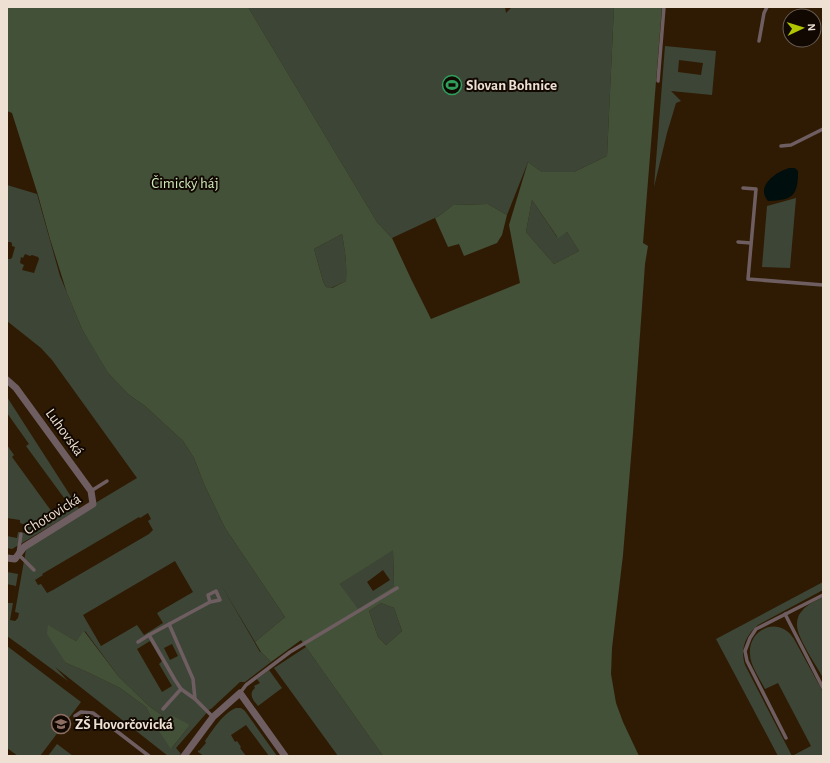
<svg xmlns="http://www.w3.org/2000/svg" width="830" height="763" viewBox="0 0 830 763" font-family="'Alegreya Sans',sans-serif">
<rect width="100%" height="100%" fill="#2f1b03"/>
<g fill="#3d4636" fill-rule="evenodd">
<path d="M 248,7 L 505,7 L 506,13 L 512,7 L 614,7 L 607,156 L 574,172 L 542,172 L 528,162 L 507,215 L 488,204 L 453,205 L 439,216 L 392,238 L 377,222 Z"/>
<path d="M 665,46 L 716,51 L 712,95 L 671,91 L 681,101 L 676,103 L 667,133 L 654,187 ZM 679,60 L 703,63 L 701,75 L 678,72 Z"/>
<path d="M 7,185 L 37,194 L 60,276 L 82,329 L 90,342 L 108,373 L 128,394 L 145,406 L 183,441 L 194,458 L 204,484 L 225,528 L 285,617 L 255,642 L 220,583 L 260,652 L 261,652 L 271,662 L 245,682 L 240,682 L 211,709 L 210,709 L 176,748 L 181,754 L 179,756 L 168,756 L 55,667 L 68,681 L 26,650 L 26,649 L 25,649 L 7,636 L 7,603 L 13,603 L 16,586 L 7,584 L 7,572 L 18,574 L 10,620 L 15,621 L 18,618 L 19,613 L 15,612 L 27,544 L 137,478 L 52,360 L 41,348 L 7,321 L 7,259 L 10,259 L 12,258 L 15,247 L 12,246 L 12,244 L 11,242 L 7,242 ZM 25,254 L 30,256 L 32,255 L 38,257 L 39,259 L 34,273 L 22,270 L 24,265 L 20,263 L 21,257 L 23,258 ZM 148,513 L 151,519 L 148,521 L 153,530 L 149,534 L 53,590 L 47,593 L 41,584 L 38,585 L 35,580 L 43,575 L 42,574 L 139,517 L 140,518 ZM 175,561 L 193,592 L 157,613 L 163,623 L 144,635 L 137,625 L 101,646 L 83,615 ZM 49,626 L 76,641 L 85,631 L 119,677 L 149,706 L 166,718 L 190,725 L 172,748 L 155,725 L 146,707 L 120,688 L 85,671 L 66,663 ZM 150,641 L 162,661 L 159,664 L 172,686 L 162,692 L 137,649 ZM 172,644 L 178,656 L 170,660 L 164,648 Z"/>
<path d="M 796,198 L 790,268 L 762,267 L 767,206 Z"/>
<path d="M 532,200 L 557,237 L 567,232 L 579,251 L 554,264 L 526,232 Z"/>
<path d="M 342,234 C 345,251 347,263 346,281 L 331,288 L 326,287 L 323,281 L 314,249 Z"/>
<path d="M 7,397 L 79,509 L 12,549 L 7,548 L 7,536 L 17,538 L 18,532 L 25,533 L 26,525 L 20,523 L 20,520 L 7,518 L 7,445 L 14,455 L 12,457 L 52,512 L 67,502 L 26,446 L 29,444 L 7,413 Z"/>
<path d="M 393,549 L 394,586 L 358,610 L 340,584 ZM 383,570 L 390,580 L 373,591 L 367,582 Z"/>
<path d="M 823,582 L 823,590 L 758,625 C 745,636 740,649 745,665 L 792,756 L 811,746 L 778,683 L 765,689 C 760,679 750,665 750,654 C 748,629 779,615 794,639 L 823,692 L 823,756 L 778,756 L 716,639 Z"/>
<path d="M 823,597 L 823,678 C 817,666 797,638 797,625 C 797,620 798,615 802,611 C 807,604 816,601 823,597 Z"/>
<path d="M 381,603 L 394,608 L 402,631 L 386,645 L 378,637 L 369,611 Z"/>
<path d="M 7,646 L 81,702 L 40,756 L 18,756 L 7,748 Z"/>
<path d="M 306,647 L 383,756 L 338,756 L 274,668 Z"/>
<path d="M 269,670 L 282,688 L 258,706 C 253,700 248,694 255,688 L 254,686 L 260,683 L 257,679 Z"/>
<path d="M 236,708 L 241,708 L 245,711 L 277,756 L 269,756 L 246,725 L 231,735 L 235,742 L 237,741 L 241,747 L 240,748 L 246,756 L 204,756 L 198,752 L 198,750 L 199,751 L 206,743 L 205,741 C 212,731 224,712 236,708 Z"/>
<path d="M 57,744 L 73,756 L 48,756 Z"/>
</g>
<g fill="#445139" fill-rule="evenodd">
<path d="M 7,7 L 248,7 L 377,222 L 392,238 L 412,281 L 431,319 L 520,283 L 509,225 L 528,162 L 542,172 L 574,172 L 607,156 L 614,7 L 662,7 L 643,243 L 648,246 L 645,264 L 633,433 L 623,555 L 612,648 L 611,674 L 616,703 L 623,722 L 639,756 L 383,756 L 301,640 L 271,662 L 261,652 L 255,642 L 285,617 L 225,528 L 204,484 L 194,458 L 183,441 L 145,406 L 128,394 L 108,373 L 82,329 L 67,293 L 50,239 L 38,195 L 12,113 L 7,111 ZM 532,200 L 558,238 L 567,232 L 579,251 L 554,264 L 526,232 ZM 342,234 C 345,251 347,263 346,281 L 332,288 L 326,287 L 323,281 L 314,249 ZM 393,550 L 394,586 L 358,609 L 340,584 ZM 381,603 L 394,608 L 402,631 L 386,645 L 378,637 L 369,611 Z"/>
<path d="M 488,204 L 507,215 L 502,235 L 497,243 L 464,256 L 459,244 L 448,247 L 435,218 L 439,216 L 453,205 Z"/>
<path d="M 48,625 L 76,641 L 84,631 L 119,677 L 149,706 L 166,718 L 171,715 L 190,725 L 171,749 L 155,725 L 146,707 L 120,688 L 85,671 L 66,663 L 47,634 Z"/>
</g>
<path fill="#000e0e" d="M 789,168 L 795,168 L 798,171 C 798,196 793,200 768,201 C 755,186 776,172 789,168 Z"/>
<g fill="none" stroke-linecap="round" stroke-linejoin="round">
<g stroke="#6f5e61" stroke-width="3.5">
<path d="M 759,41 L 764,13 L 767,7"/>
<path d="M 658,81 L 664,7"/>
<path d="M 781,146 L 791,145 L 823,129"/>
<path d="M 743,188 L 756,189 L 748,279 L 823,285"/>
<path d="M 738,242 L 751,243"/>
<path d="M 91,491 L 107,481"/>
<path d="M 21,534 L 18,554 L 34,570"/>
<path d="M 785,614 L 823,688"/>
<path d="M 169,624 L 193,679 L 195,699"/>
<path d="M 149,635 L 210,602 L 220,600 L 216,591 L 208,595 L 210,602"/>
<path d="M 138,642 L 149,635 L 175,680 L 181,689 L 195,699 L 213,717"/>
<path d="M 240,693 L 246,685 L 290,652 L 397,588"/>
<path d="M 163,709 L 181,689"/>
<path d="M 75,716 L 81,712 L 93,713 L 149,756"/>
<path d="M 786,738 L 747,661 L 745,651 L 750,638 L 756,629 L 823,595"/>
</g>
<g stroke="#6f5e61" stroke-width="7">
<path d="M 7,380 L 16,388 L 91,491 L 93,504 L 24,547 L 15,559 L 7,558"/>
<path d="M 184,756 L 213,717 L 240,693 L 285,756"/>
</g>
</g>
<defs>
<g id="stadium-ring" transform="scale(1)"><circle r="9.5" fill="#110802" stroke="#2e9e5b" stroke-width="1.5"/><path d="M0-5a6.5 5 0 1 0 0 10a6.5 5 0 1 0 0-10ZM-3.5-1.8h7v3.6h-7Z" fill="#2e9e5b"/></g>
<g id="school-ring" transform="scale(1)"><circle r="9.5" fill="#110802" stroke="#8d6e63" stroke-width="1.5"/><path d="M0-5L7-2L0 1L-7-2ZM-4 1L0 2.5L4 1V4Q0 6-4 4Z" fill="#8d6e63"/></g>
</defs>
<g fill-rule="evenodd">
<use href="#stadium-ring" x="452" y="85"/>
<use href="#school-ring" x="61" y="724"/>
</g>
<g text-anchor="middle" stroke-width="4" stroke-linejoin="round" paint-order="stroke">
<g font-size="15" font-weight="bold" fill="#eee0d2" stroke="#110802" text-anchor="start">
<text x="466" y="90">Slovan Bohnice</text>
<text x="75" y="729">ZŠ Hovorčovická</text>
</g>
<g font-size="15" fill="#d1ecbb" stroke="#110802">
<text x="185" y="188">Čimický háj</text>
</g>
<g font-size="15" fill="#eee0d2" stroke="#110802">
<text transform="translate(65 432) rotate(54)" y="5">Luhovská</text>
<text transform="translate(52 514) rotate(-32)" y="5">Chotovická</text>
</g>
</g>
<rect width="830" height="763" fill="none" stroke="#eee0d2" stroke-width="16"/>
<g transform="translate(802 28) rotate(86)"><circle r="19" fill="#110802" stroke="#695e55"/>
<path d="M0-3L7 15L0 10L-7 15Z" fill="#b1c500"/>
<text y="-6" font-size="11" font-weight="bold" text-anchor="middle" fill="#eee0d2">N</text>
</g>
</svg>
